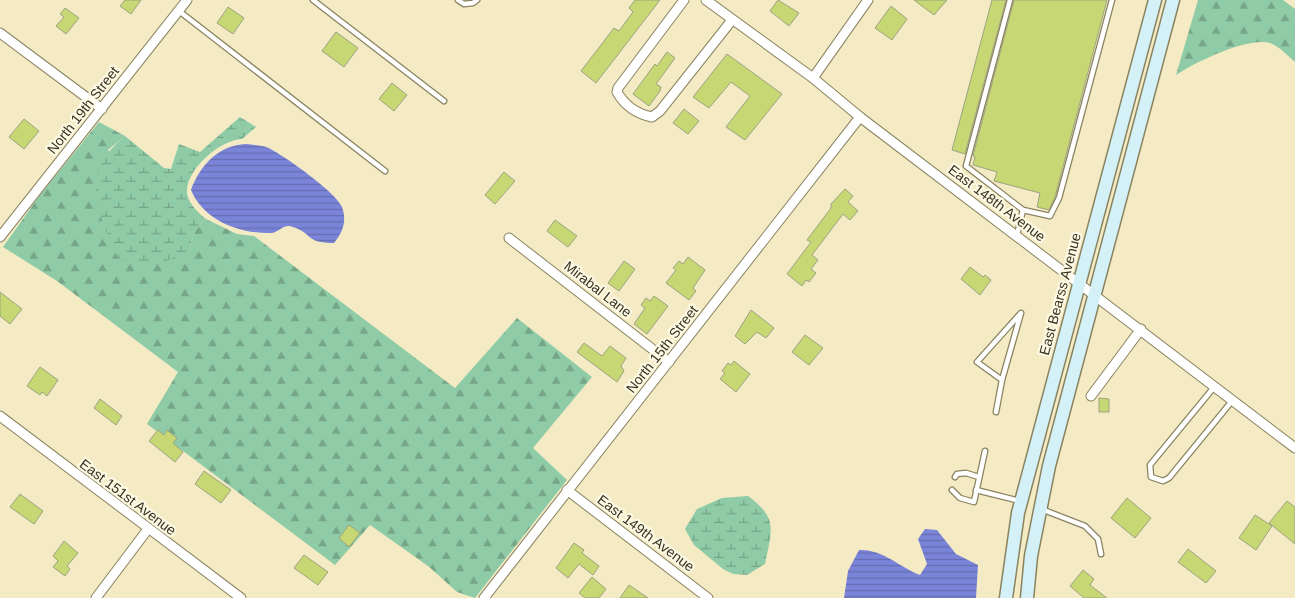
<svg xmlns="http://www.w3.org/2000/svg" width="1295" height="598" viewBox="0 0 1295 598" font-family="Helvetica,sans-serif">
<defs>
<pattern id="forest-firs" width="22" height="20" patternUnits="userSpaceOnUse" patternTransform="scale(1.25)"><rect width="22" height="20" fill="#8fcba6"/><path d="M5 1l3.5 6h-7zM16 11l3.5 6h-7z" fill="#76a587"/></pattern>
<pattern id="wetland-marsh" width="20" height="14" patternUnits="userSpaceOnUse" patternTransform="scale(1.25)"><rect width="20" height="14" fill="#8fcba6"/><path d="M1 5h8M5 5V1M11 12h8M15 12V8" fill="none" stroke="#76a587"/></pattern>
<pattern id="water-rules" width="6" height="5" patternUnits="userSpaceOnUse" patternTransform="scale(1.25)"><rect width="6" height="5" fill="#7a84d8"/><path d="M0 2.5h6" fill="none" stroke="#656daf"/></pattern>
</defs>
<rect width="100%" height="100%" fill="#f4ebc5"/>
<g fill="url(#forest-firs)">
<path d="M 1198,0 L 1283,0 L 1295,9 L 1295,62 C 1288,56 1279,46 1270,43 C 1247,37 1196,62 1176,75 Z"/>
<path d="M 99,122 L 125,136 L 108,150 L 189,250 L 195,230 L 206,219 L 237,234 L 254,236 L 455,388 L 517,318 L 592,377 L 533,448 L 567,480 L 475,598 L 457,592 L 428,566 L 370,525 L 335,565 L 147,424 L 178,372 L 57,281 L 3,247 L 40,195 Z"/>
</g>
<g fill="url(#wetland-marsh)">
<path d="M 240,117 L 256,127 L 242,139 C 220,140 188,168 187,190 C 186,201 198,213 206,219 L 195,230 L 189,250 C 160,265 148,270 118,258 C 97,211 78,174 125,136 L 164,168 L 171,169 L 179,144 L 200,152 Z"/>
<path d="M 748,496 C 778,518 772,530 765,564 L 747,575 L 733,574 L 723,569 L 694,545 L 685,529 L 697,509 L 722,498 Z"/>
</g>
<g fill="url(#water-rules)">
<path d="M 246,144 C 252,145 260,145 266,147 C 280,152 338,194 342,207 C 347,221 343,232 334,243 C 305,243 314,234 293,227 C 284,223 279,232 272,233 C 240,234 204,221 191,190 C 200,165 219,145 246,144 Z"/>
<path d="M 925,529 L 937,530 L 956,554 L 978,565 L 976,598 L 844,598 L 848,571 L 859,550 C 883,549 899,567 920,575 L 927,564 L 918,539 Z"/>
</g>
<g fill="#c7d774" stroke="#9ca380">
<path d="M 125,0 L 141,0 L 131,14 L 120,6 Z"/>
<path d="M 635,0 L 660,0 L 596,83 L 581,71 L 614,28 L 619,31 L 633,12 L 629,8 Z"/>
<path d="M 778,0 L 799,13 L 789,26 L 770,11 Z"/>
<path d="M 914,0 L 947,0 L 934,15 Z"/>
<path d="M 992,0 L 1006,0 L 965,154 L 952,150 Z"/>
<path d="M 1014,0 L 1107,0 L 1055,197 L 1049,210 L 1037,207 L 1040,193 L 994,181 L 997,172 L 973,165 L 975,157 L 973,156 Z"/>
<path d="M 891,6 L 907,19 L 892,40 L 875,28 Z"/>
<path d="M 228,7 L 244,18 L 233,34 L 217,23 Z"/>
<path d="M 65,8 L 79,18 L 66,34 L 56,26 L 64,17 L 60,14 Z"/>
<path d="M 336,32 L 358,48 L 344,67 L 322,51 Z"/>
<path d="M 667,52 L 675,58 L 656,84 L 661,87 L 660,91 L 649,106 L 633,94 L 655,64 L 657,66 Z"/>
<path d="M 727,54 L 782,94 L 745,140 L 726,127 L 750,96 L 731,82 L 709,108 L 693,97 Z"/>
<path d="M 392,83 L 407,95 L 394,111 L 379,99 Z"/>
<path d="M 684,109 L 699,121 L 688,134 L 673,123 Z"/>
<path d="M 24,119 L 39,131 L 24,149 L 9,137 Z"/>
<path d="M 504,172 L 515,181 L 495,204 L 485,195 Z"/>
<path d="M 845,189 L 853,196 L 848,202 L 858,211 L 850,220 L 843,214 L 812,255 L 818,260 L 811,269 L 816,273 L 809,282 L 806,280 L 802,286 L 787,274 L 811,242 L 807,240 L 831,208 L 831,204 Z"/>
<path d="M 555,220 L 577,236 L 568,247 L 547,231 Z"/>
<path d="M 688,257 L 705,270 L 693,288 L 696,291 L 689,300 L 666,283 L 676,270 L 673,268 L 679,261 L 683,264 Z"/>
<path d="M 624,261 L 635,269 L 619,291 L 608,283 Z"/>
<path d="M 970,267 L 983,277 L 985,275 L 991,280 L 980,295 L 961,279 Z"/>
<path d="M 0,292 L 22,309 L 10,324 L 0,316 Z"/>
<path d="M 654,296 L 668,306 L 647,334 L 634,324 L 645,308 L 641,305 L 646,298 L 650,301 Z"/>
<path d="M 751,310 L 774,328 L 766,338 L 757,332 L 745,344 L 735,336 Z"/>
<path d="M 805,335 L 823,348 L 809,365 L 792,352 Z"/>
<path d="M 584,343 L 602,356 L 610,346 L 626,358 L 621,366 L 624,371 L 617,382 L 577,352 Z"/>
<path d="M 734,361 L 750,374 L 736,392 L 720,379 L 725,373 L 722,371 L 728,363 L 731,365 Z"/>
<path d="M 40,367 L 58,380 L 47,396 L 42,392 L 40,395 L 27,386 Z"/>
<path d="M 1099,398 L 1109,399 L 1109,412 L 1099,412 Z"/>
<path d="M 100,399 L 122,416 L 116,425 L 94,408 Z"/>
<path d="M 158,430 L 164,435 L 167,430 L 177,438 L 173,443 L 183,452 L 175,462 L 149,441 Z"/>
<path d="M 204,471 L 231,490 L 221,503 L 195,484 Z"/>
<path d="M 20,494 L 43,511 L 34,524 L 10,507 Z"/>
<path d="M 1127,498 L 1151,518 L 1135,538 L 1111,518 Z"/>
<path d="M 1287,501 L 1295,507 L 1295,544 L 1269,523 Z"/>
<path d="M 1255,515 L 1272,526 L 1256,550 L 1239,538 Z"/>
<path d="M 349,525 L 360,533 L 349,547 L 339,538 Z"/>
<path d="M 64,541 L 78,553 L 67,566 L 70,569 L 65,576 L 53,567 L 58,561 L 53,556 Z"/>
<path d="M 574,543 L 584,550 L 582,553 L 599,566 L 593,575 L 579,564 L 568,578 L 556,568 Z"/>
<path d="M 1188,549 L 1216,571 L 1206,583 L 1178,562 Z"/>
<path d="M 304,555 L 328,572 L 318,585 L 294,568 Z"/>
<path d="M 1083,570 L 1094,579 L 1090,585 L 1107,598 L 1084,598 L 1070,586 Z"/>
<path d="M 592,577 L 606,589 L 599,598 L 585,598 L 579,593 Z"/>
<path d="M 629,585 L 648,598 L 620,598 Z"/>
</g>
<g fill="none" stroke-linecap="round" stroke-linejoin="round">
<g stroke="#8a8360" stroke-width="7">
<g id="service">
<path d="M 313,0 L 444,101"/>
<path d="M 458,0 L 464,4 L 473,3 L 477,0"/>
<path d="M 1010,0 L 966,166 L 1023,210 L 1050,216 L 1059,198 L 1112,0"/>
<path d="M 179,11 L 385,171"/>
<path d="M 1017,235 L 1023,210"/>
<path d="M 1215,386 L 1150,465 L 1151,477 L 1163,481 L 1169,478 L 1232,401"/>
<path d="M 996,412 L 1002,380 L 1021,313 L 977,362 L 1002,380"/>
<path d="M 955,477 L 957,474 L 966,473 L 979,477"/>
<path d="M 952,490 L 960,498 L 974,502 L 985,451"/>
<path d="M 976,490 L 1020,501"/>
<path d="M 1041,509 L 1085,526 L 1098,539 L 1101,554"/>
</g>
</g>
<g stroke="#8a8360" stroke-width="11">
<g id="minor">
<path d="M 684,0 L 618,88 L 617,92 C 625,106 637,114 652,117 L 660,111 L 732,20"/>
<path d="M 706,0 L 813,78 L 860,117 L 1295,448"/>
<path d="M 0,33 L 102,109"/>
<path d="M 813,78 L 868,0"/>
<path d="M 0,237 L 187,0"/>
<path d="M 509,238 L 669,362"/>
<path d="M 1091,396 L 1141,329"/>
<path d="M 0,416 L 241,598"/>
<path d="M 567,490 L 708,598"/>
<path d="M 96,598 L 148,529"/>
<path d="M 484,598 L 860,117"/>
</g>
</g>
<g stroke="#8a8360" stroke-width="15">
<g id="secondary">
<path d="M 1006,598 L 1018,513 L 1155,0"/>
<path d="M 1027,598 L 1031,556 L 1049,466 L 1173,0"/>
</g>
</g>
<use href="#service" stroke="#fff" stroke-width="4.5"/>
<use href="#minor" stroke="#fff" stroke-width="9"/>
<use href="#secondary" stroke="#d4f1f8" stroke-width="12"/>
</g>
<g text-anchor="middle" stroke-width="4.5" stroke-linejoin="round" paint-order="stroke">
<g font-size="14" fill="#363324" stroke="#fdf9e2">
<text transform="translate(83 110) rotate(-52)" y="5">North 19th Street</text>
<text transform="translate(997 203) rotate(37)" y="5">East 148th Avenue</text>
<text transform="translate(598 289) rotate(38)" y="5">Mirabal Lane</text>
<text transform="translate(1060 294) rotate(-75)" y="5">East Bearss Avenue</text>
<text transform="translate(662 349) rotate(-52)" y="5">North 15th Street</text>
<text transform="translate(128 497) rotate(37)" y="5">East 151st Avenue</text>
<text transform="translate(646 533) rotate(37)" y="5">East 149th Avenue</text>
</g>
</g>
</svg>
